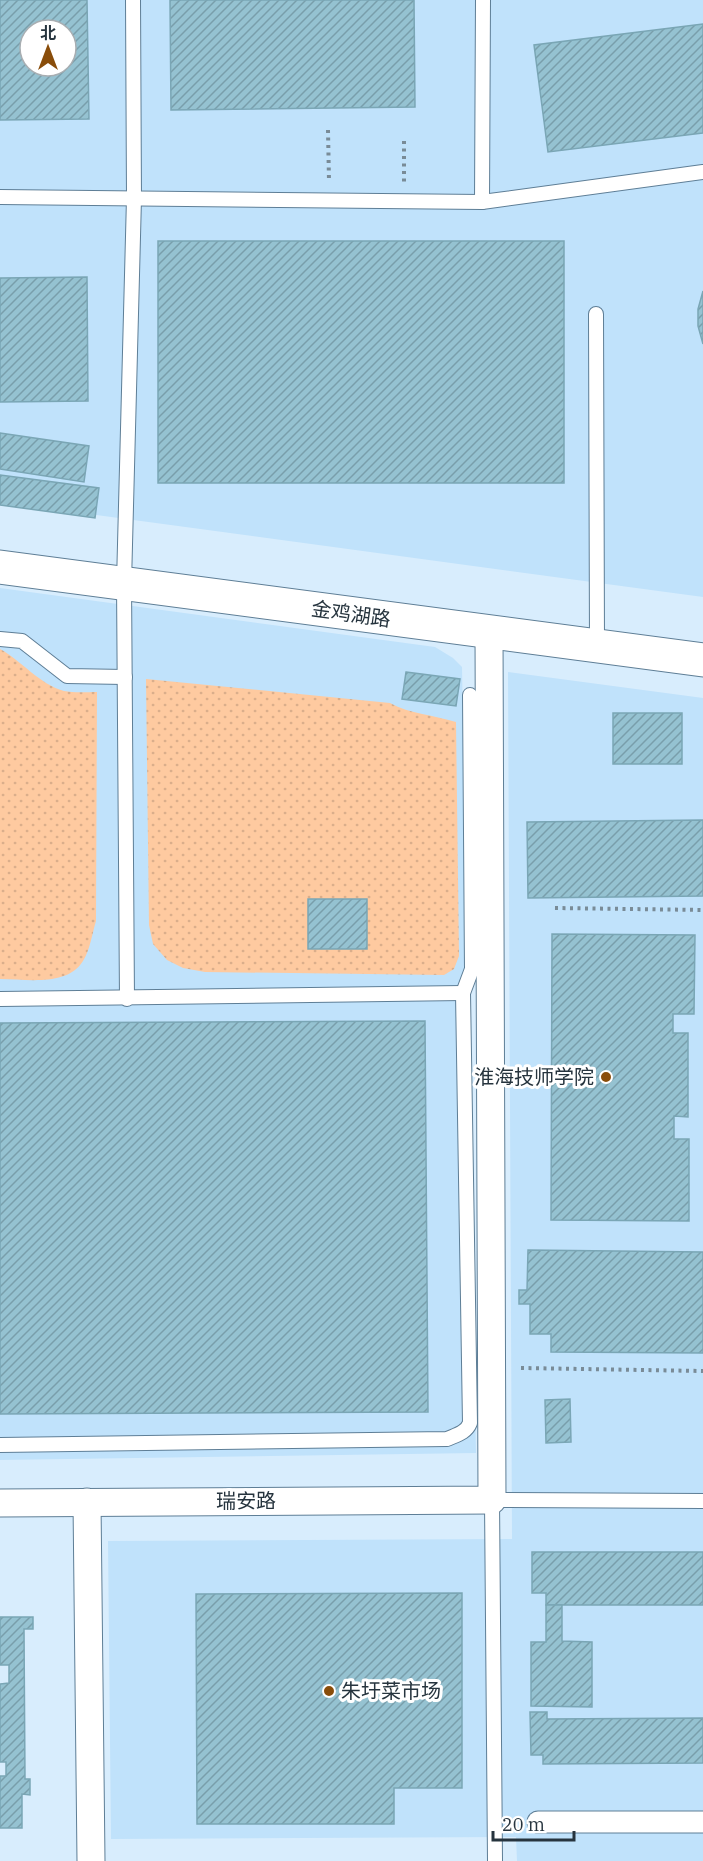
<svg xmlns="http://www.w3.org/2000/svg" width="703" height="1861" viewBox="0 0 703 1861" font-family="'IBM Plex Serif','Noto Sans SC',serif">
<defs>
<pattern id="grass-dots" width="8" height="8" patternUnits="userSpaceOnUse" patternTransform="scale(1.5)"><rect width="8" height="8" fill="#fecaa0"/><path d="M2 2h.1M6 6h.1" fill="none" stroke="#daae8b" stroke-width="1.8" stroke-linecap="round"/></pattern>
<pattern id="building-hatch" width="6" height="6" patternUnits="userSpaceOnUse" patternTransform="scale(1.5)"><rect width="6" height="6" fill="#95c2d1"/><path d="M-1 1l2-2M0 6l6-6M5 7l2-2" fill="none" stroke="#799eab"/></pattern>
</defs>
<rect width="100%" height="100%" fill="#d8edfd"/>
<g fill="#c0e2fb" fill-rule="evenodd">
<path d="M 0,0 L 703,0 L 703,597 L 0,502 ZM 30,30 L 66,30 L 66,66 L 30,66 Z"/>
<path d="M 0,588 L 435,647 L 453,658 L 462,667 L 476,1453 L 0,1460 Z"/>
<path d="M 508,672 L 703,698 L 703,1861 L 517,1861 L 516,1837 L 111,1839 L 108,1541 L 512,1539 Z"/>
</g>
<g fill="url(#grass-dots)">
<path d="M 0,649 C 22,661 39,684 64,691 C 74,693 87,692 97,692 L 96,921 C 92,934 90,950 83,961 C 67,987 26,979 0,979 Z"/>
<path d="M 146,679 L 390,703 C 410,714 434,715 456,722 L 459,956 L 454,969 L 444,975 L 205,972 L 183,968 L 167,960 L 153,944 L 149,925 Z"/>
</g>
<g fill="url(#building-hatch)" stroke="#7aa6b5" stroke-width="1.5" fill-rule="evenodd">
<path d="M 0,0 L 87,0 L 89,119 L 0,120 ZM 30,30 L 66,30 L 66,66 L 30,66 Z"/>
<path d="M 170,0 L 414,0 L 415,107 L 171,110 Z"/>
<path d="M 703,24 L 703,133 L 548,152 L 534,45 Z"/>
<rect x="158" y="241" width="406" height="242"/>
<path d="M 87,277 L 88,401 L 0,402 L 0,278 Z"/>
<path d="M 703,291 L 703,344 L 698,326 L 698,309 Z"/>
<path d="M 0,433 L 89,446 L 84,482 L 0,469 Z"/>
<path d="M 0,475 L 99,488 L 95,518 L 0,505 Z"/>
<path d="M 406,672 L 460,679 L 456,706 L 402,699 Z"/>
<rect x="613" y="713" width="69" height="51"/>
<path d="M 703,820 L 703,896 L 528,898 L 527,822 Z"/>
<rect x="308" y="899" width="59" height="50"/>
<path d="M 552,934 L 695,935 L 694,1014 L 673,1014 L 673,1033 L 688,1033 L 688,1117 L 674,1116 L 674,1139 L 689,1139 L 689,1221 L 551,1220 Z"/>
<path d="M 425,1021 L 428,1412 L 0,1414 L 0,1023 Z"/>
<path d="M 528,1250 L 703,1252 L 703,1353 L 551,1352 L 551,1334 L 530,1334 L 530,1304 L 519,1304 L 519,1290 L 527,1290 Z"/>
<path d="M 570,1399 L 571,1442 L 546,1443 L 545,1400 Z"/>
<path d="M 532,1552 L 703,1552 L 703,1605 L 546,1605 L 546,1593 L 532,1593 Z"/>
<path d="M 462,1593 L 462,1788 L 394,1788 L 394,1824 L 197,1824 L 196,1594 Z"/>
<path d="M 546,1605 L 562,1605 L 562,1641 L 592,1642 L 592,1707 L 531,1706 L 531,1642 L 546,1642 Z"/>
<path d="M 0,1617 L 33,1617 L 33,1629 L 24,1629 L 25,1779 L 30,1779 L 30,1795 L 22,1794 L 22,1828 L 0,1828 L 0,1776 L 6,1776 L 6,1762 L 0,1762 L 0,1684 L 9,1683 L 9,1665 L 0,1665 Z"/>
<path d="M 530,1712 L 547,1712 L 547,1719 L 703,1718 L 703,1763 L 543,1764 L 543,1755 L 531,1755 Z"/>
</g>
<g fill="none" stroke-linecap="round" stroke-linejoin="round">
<g stroke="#5e7e96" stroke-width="16">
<g id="service">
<path d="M 0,197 L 482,202 L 703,172"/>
<path d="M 482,202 L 483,0"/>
<path d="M 596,314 L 597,645"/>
<path d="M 0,639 L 22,641 L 67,676 L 125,677"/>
<path d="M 0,999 L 463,993"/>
<path d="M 127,999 L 124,583 L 134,198 L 133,0"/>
<path d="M 0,1445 L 447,1439 C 456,1435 466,1433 470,1423 L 463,993 L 472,969 L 470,695"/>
<path d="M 495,1861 L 492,1500 L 703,1501"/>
</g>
</g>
<g stroke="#5e7e96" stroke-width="23">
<path id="pedestrian" d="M 538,1822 L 703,1822"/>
</g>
<g stroke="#5e7e96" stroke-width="29">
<g id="minor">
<path d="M 87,1502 L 91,1861"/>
<path d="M 0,1503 L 492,1500 L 489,632"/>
</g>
</g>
<g stroke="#5e7e96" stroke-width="35">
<path id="tertiary" d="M 0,567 L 703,660"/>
</g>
<g stroke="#798b97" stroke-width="4" stroke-dasharray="3 4.5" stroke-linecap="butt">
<path d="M 328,130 L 329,181"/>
<path d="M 404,141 L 404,182"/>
<path d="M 555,908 L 703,910"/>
<path d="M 521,1368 L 703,1371"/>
</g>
<use href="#service" stroke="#fff" stroke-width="14"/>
<use href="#pedestrian" stroke="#fff" stroke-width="21"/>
<use href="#minor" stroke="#fff" stroke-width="27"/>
<use href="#tertiary" stroke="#fff" stroke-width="33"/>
</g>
<g fill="#894d0a" stroke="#fff" stroke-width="2">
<circle cx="606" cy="1077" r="6"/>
<circle cx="329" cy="1691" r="6"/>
</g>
<g text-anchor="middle" stroke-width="6" stroke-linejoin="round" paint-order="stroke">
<g font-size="20" fill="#26343e" stroke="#fff">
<text transform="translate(351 614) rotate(8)" y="7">金鸡湖路</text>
<text x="246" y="1508">瑞安路</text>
</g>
<g font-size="20" fill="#26343e" stroke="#fff" text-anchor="end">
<text x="594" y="1084">淮海技师学院</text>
<text x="341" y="1698" text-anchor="start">朱圩菜市场</text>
</g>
</g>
<g transform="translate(48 48)"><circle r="28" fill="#ffffff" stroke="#a8aeb2" stroke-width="1.5"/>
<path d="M0-4.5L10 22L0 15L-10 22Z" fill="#894d0a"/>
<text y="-9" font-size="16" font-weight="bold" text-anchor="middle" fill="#26343e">北</text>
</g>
<path d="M493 1831v9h81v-9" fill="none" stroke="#26343e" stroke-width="3"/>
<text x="502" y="1831" font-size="18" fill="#26343e" stroke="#ffffff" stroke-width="4.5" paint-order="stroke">20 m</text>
</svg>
